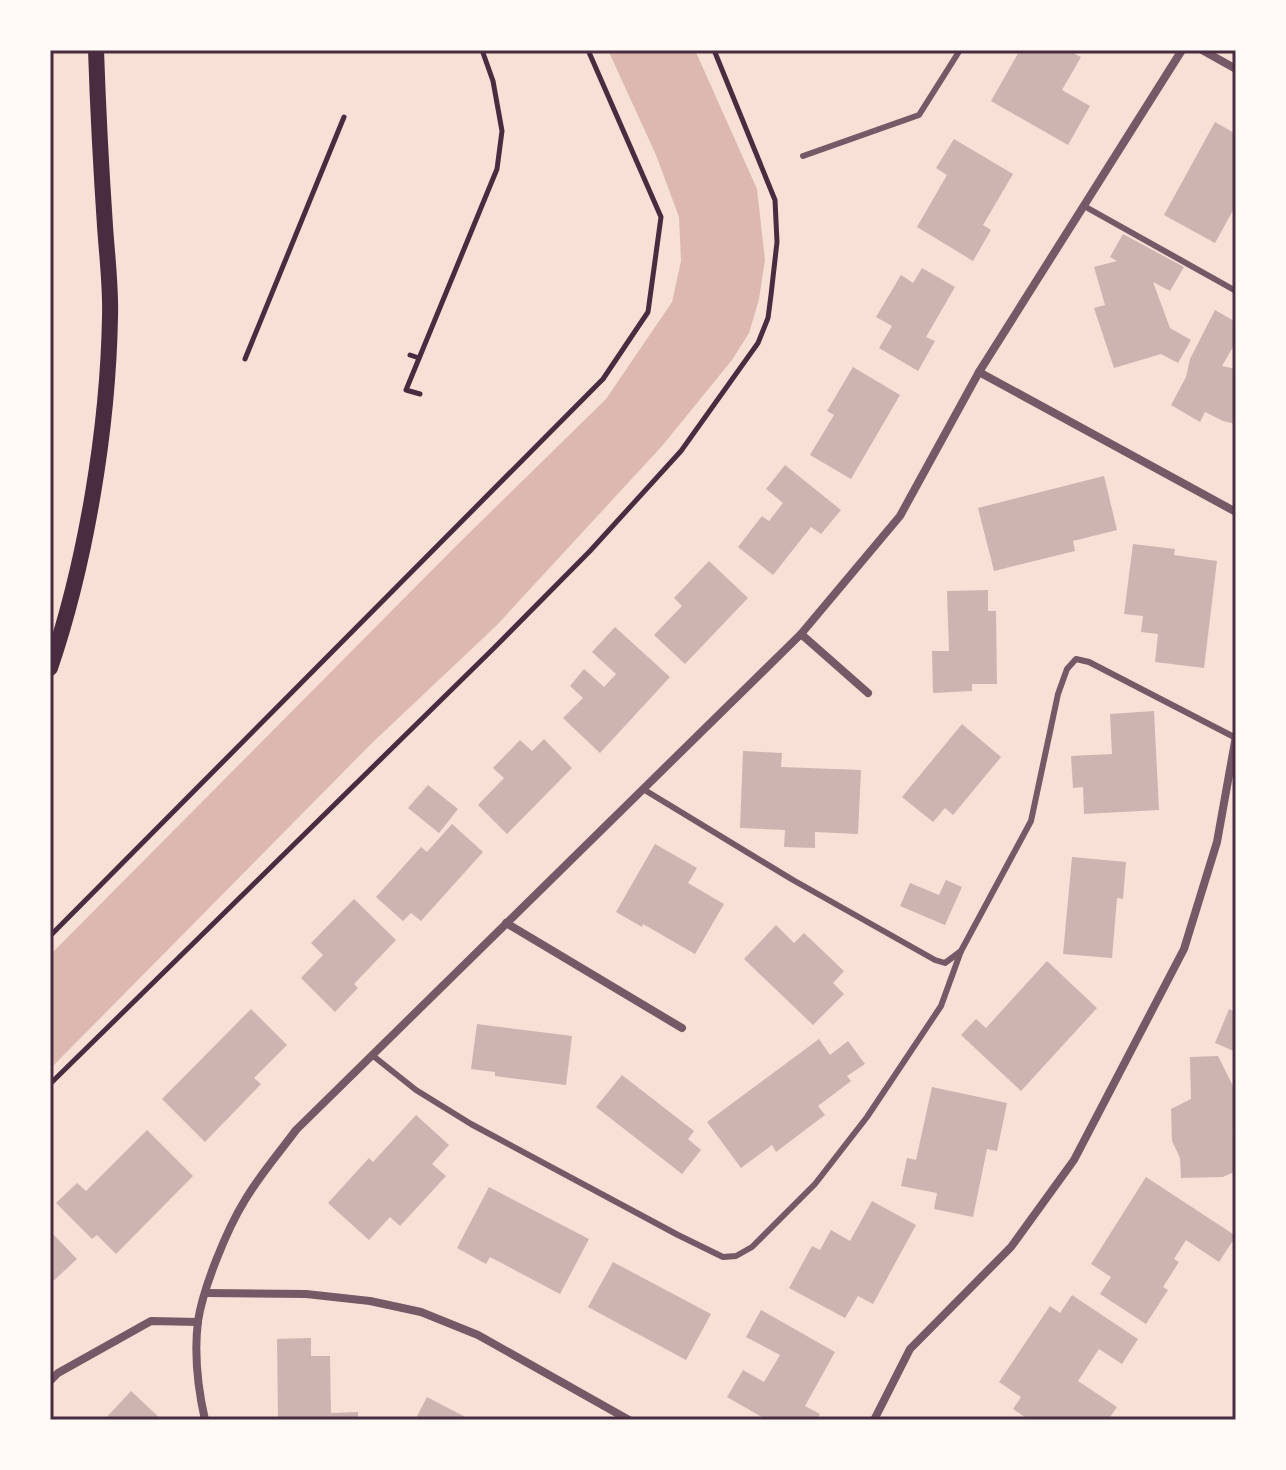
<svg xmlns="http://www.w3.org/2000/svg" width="1286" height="1470" viewBox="0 0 1286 1470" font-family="Georgia,serif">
<rect width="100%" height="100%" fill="#f7e1d7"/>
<path fill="#dcb8b0" d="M 608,50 L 695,50 L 757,189 L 765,260 L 759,299 L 749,333 L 732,360 L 662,446 L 497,625 L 371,744 L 50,1069 L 50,955 L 456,546 L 606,399 L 672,302 L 681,261 L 679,217 L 656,155 Z"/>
<g fill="#ccb4b1">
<path d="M 1020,50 L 1077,50 L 1075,54 L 1081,57 L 1062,90 L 1090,106 L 1068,145 L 991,101 Z"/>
<path d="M 1215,122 L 1236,134 L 1236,205 L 1215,243 L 1164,215 Z"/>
<path d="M 954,139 L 1013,174 L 983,225 L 991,230 L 973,261 L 917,227 L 947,175 L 936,168 Z"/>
<path d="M 1123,234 L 1184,267 L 1170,291 L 1153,282 L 1170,328 L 1191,340 L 1178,363 L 1161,354 L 1114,368 L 1094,308 L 1105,305 L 1094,267 L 1117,261 L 1110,257 Z"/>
<path d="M 922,268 L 955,287 L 926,337 L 935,341 L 918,371 L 879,348 L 892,326 L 876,317 L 901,275 L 913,283 Z"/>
<path d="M 1215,310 L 1236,322 L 1236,334 L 1233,347 L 1222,366 L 1236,369 L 1236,424 L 1223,421 L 1205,412 L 1200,422 L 1171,405 L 1186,377 L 1190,359 Z"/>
<path d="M 853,367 L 900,395 L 851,479 L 810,455 L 834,415 L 827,411 Z"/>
<path d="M 785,465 L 841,510 L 821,534 L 811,527 L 773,575 L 738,547 L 762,516 L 769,521 L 783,503 L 766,489 Z"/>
<path d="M 1104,476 L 1117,530 L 1073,541 L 1075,551 L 994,571 L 978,508 Z"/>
<path d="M 1133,544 L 1175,549 L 1174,555 L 1217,561 L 1204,668 L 1155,662 L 1158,634 L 1141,632 L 1143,616 L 1124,614 Z"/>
<path d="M 709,561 L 748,598 L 685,664 L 654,635 L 682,606 L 674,598 Z"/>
<path d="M 988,590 L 988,611 L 996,611 L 997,684 L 972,684 L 972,691 L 933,693 L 932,651 L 949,651 L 947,591 Z"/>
<path d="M 615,627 L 670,677 L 600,753 L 563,718 L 583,698 L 570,686 L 584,669 L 604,687 L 616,674 L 592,652 Z"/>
<path d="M 1154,711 L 1159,810 L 1084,814 L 1083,787 L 1073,788 L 1071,756 L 1112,754 L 1110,714 Z"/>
<path d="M 962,724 L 1001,757 L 953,815 L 945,808 L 933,822 L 902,797 Z"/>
<path d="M 544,739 L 572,768 L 507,834 L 478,805 L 504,778 L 493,768 L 520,740 L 532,751 Z"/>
<path d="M 743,751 L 782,753 L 781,767 L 861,770 L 858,834 L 815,832 L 815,848 L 784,847 L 785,830 L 740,828 Z"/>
<path d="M 428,785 L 458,809 L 439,833 L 408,808 Z"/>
<path d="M 452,824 L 483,852 L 421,921 L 411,913 L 403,921 L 376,897 L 421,847 L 427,852 Z"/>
<path d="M 655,844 L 697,868 L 688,883 L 724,904 L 695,954 L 643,924 L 642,927 L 616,912 Z"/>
<path d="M 1072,857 L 1126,862 L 1123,899 L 1117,898 L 1112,958 L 1063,954 Z"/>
<path d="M 946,880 L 962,887 L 945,925 L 900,906 L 910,883 L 939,895 Z"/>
<path d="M 354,899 L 396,940 L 354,984 L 358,988 L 335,1012 L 301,978 L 323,955 L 311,943 Z"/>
<path d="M 776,925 L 794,943 L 804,933 L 844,971 L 833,983 L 844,994 L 813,1025 L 744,959 Z"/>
<path d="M 1047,961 L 1097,1008 L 1021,1091 L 961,1035 L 976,1019 L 986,1028 Z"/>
<path d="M 251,1009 L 287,1045 L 254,1078 L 261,1084 L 205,1142 L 162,1099 Z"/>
<path d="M 1229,1009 L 1236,1012 L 1236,1052 L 1215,1043 Z"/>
<path d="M 477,1024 L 572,1036 L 566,1085 L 495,1076 L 495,1072 L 471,1069 Z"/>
<path d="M 819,1039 L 830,1055 L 848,1041 L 865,1064 L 847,1076 L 851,1081 L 818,1106 L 825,1115 L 776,1152 L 772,1145 L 741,1168 L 707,1122 Z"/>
<path d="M 1218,1056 L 1236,1092 L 1236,1131 L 1232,1133 L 1236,1140 L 1236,1171 L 1223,1177 L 1181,1178 L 1180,1158 L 1172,1141 L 1171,1109 L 1191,1099 L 1190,1057 Z"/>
<path d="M 622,1075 L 694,1131 L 688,1139 L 701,1150 L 682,1174 L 596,1107 Z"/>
<path d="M 932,1087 L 1007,1103 L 997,1151 L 987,1149 L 973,1217 L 934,1209 L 937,1193 L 901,1186 L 907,1158 L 916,1160 Z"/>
<path d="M 416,1115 L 449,1145 L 432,1164 L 446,1176 L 400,1226 L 390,1217 L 369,1240 L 328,1203 L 369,1158 L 373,1162 Z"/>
<path d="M 147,1130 L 193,1176 L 116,1254 L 97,1235 L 92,1239 L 56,1203 L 77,1183 L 86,1191 Z"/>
<path d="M 1146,1177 L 1236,1236 L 1219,1262 L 1186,1240 L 1174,1259 L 1179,1262 L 1163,1287 L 1168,1290 L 1146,1324 L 1100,1294 L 1111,1277 L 1091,1264 Z"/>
<path d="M 489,1187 L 589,1239 L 560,1294 L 490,1257 L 486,1264 L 457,1248 Z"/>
<path d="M 872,1201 L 916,1225 L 873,1304 L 858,1296 L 845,1318 L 789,1288 L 812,1246 L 820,1250 L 831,1230 L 850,1241 Z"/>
<path d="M 50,1231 L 77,1259 L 50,1284 Z"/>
<path d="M 613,1262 L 711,1314 L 686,1360 L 588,1307 Z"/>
<path d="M 1072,1295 L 1138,1339 L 1122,1364 L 1099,1349 L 1078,1381 L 1117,1407 L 1108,1420 L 1029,1420 L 1013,1409 L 1021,1397 L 999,1382 L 1050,1306 L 1060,1313 Z"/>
<path d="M 761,1310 L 835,1352 L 805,1406 L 820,1414 L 817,1420 L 767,1420 L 727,1397 L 743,1370 L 764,1382 L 780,1355 L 746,1337 Z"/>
<path d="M 311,1338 L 311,1356 L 330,1356 L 331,1413 L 358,1412 L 358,1420 L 278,1420 L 277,1339 Z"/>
<path d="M 131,1391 L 162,1420 L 104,1420 Z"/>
<path d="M 427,1397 L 471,1420 L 415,1420 Z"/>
</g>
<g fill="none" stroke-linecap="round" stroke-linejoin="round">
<g stroke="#4a2c40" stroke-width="5">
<path d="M 410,355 L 419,358"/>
<path d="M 245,359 L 344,117"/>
<path d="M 420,394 L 406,390 L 497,169 L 502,131 L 493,81 L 482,50"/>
<path d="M 50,936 L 603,379 L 648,312 L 661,217 L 588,50"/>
<path d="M 50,1084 L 494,648 L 590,551 L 681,451 L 758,343 L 768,318 L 771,295 L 777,242 L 775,200 L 714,50"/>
</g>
<g stroke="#755966" stroke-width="6">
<path d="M 803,156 L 919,115 L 960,50"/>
<path d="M 1084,206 L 1236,291"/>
<path d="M 643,789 L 793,880 L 935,960 L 945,963 L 961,951 L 1031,821 L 1058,694 L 1067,669 L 1076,659 L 1089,662 L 1236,738"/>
<path d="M 372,1055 L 416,1090 L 471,1124 L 678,1235 L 723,1257 L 736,1256 L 752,1247 L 815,1184 L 867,1117 L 941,1006 L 961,951"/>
</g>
<g stroke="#755966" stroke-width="8">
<path d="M 1202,50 L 1236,69"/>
<path d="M 979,372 L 1236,512"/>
<path d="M 801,634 L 868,693"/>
<path d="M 506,923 L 682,1028"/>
<path d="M 206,1293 L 306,1294 L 370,1301 L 421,1312 L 478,1335 L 629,1420"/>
<path d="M 50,1381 L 58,1373 L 151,1321 L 198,1322"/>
<path d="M 205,1420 C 198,1389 194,1353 198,1321 C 203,1288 227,1229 245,1200 C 259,1176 279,1153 296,1130 L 801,634 L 900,516 L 979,372 L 1182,50"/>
<path d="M 874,1420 L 910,1349 L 1011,1247 L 1074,1160 L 1184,949 L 1217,842 L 1236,736"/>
</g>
<path stroke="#4a2c40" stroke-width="16" d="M 50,668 C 86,562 108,429 110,317 C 111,287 107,256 105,226 C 101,167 98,109 96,50"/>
</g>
<rect width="1286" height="1470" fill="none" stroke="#fffaf5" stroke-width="104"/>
<rect x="52" y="52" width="1182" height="1366" fill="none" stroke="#4a2c40" stroke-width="3"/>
</svg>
